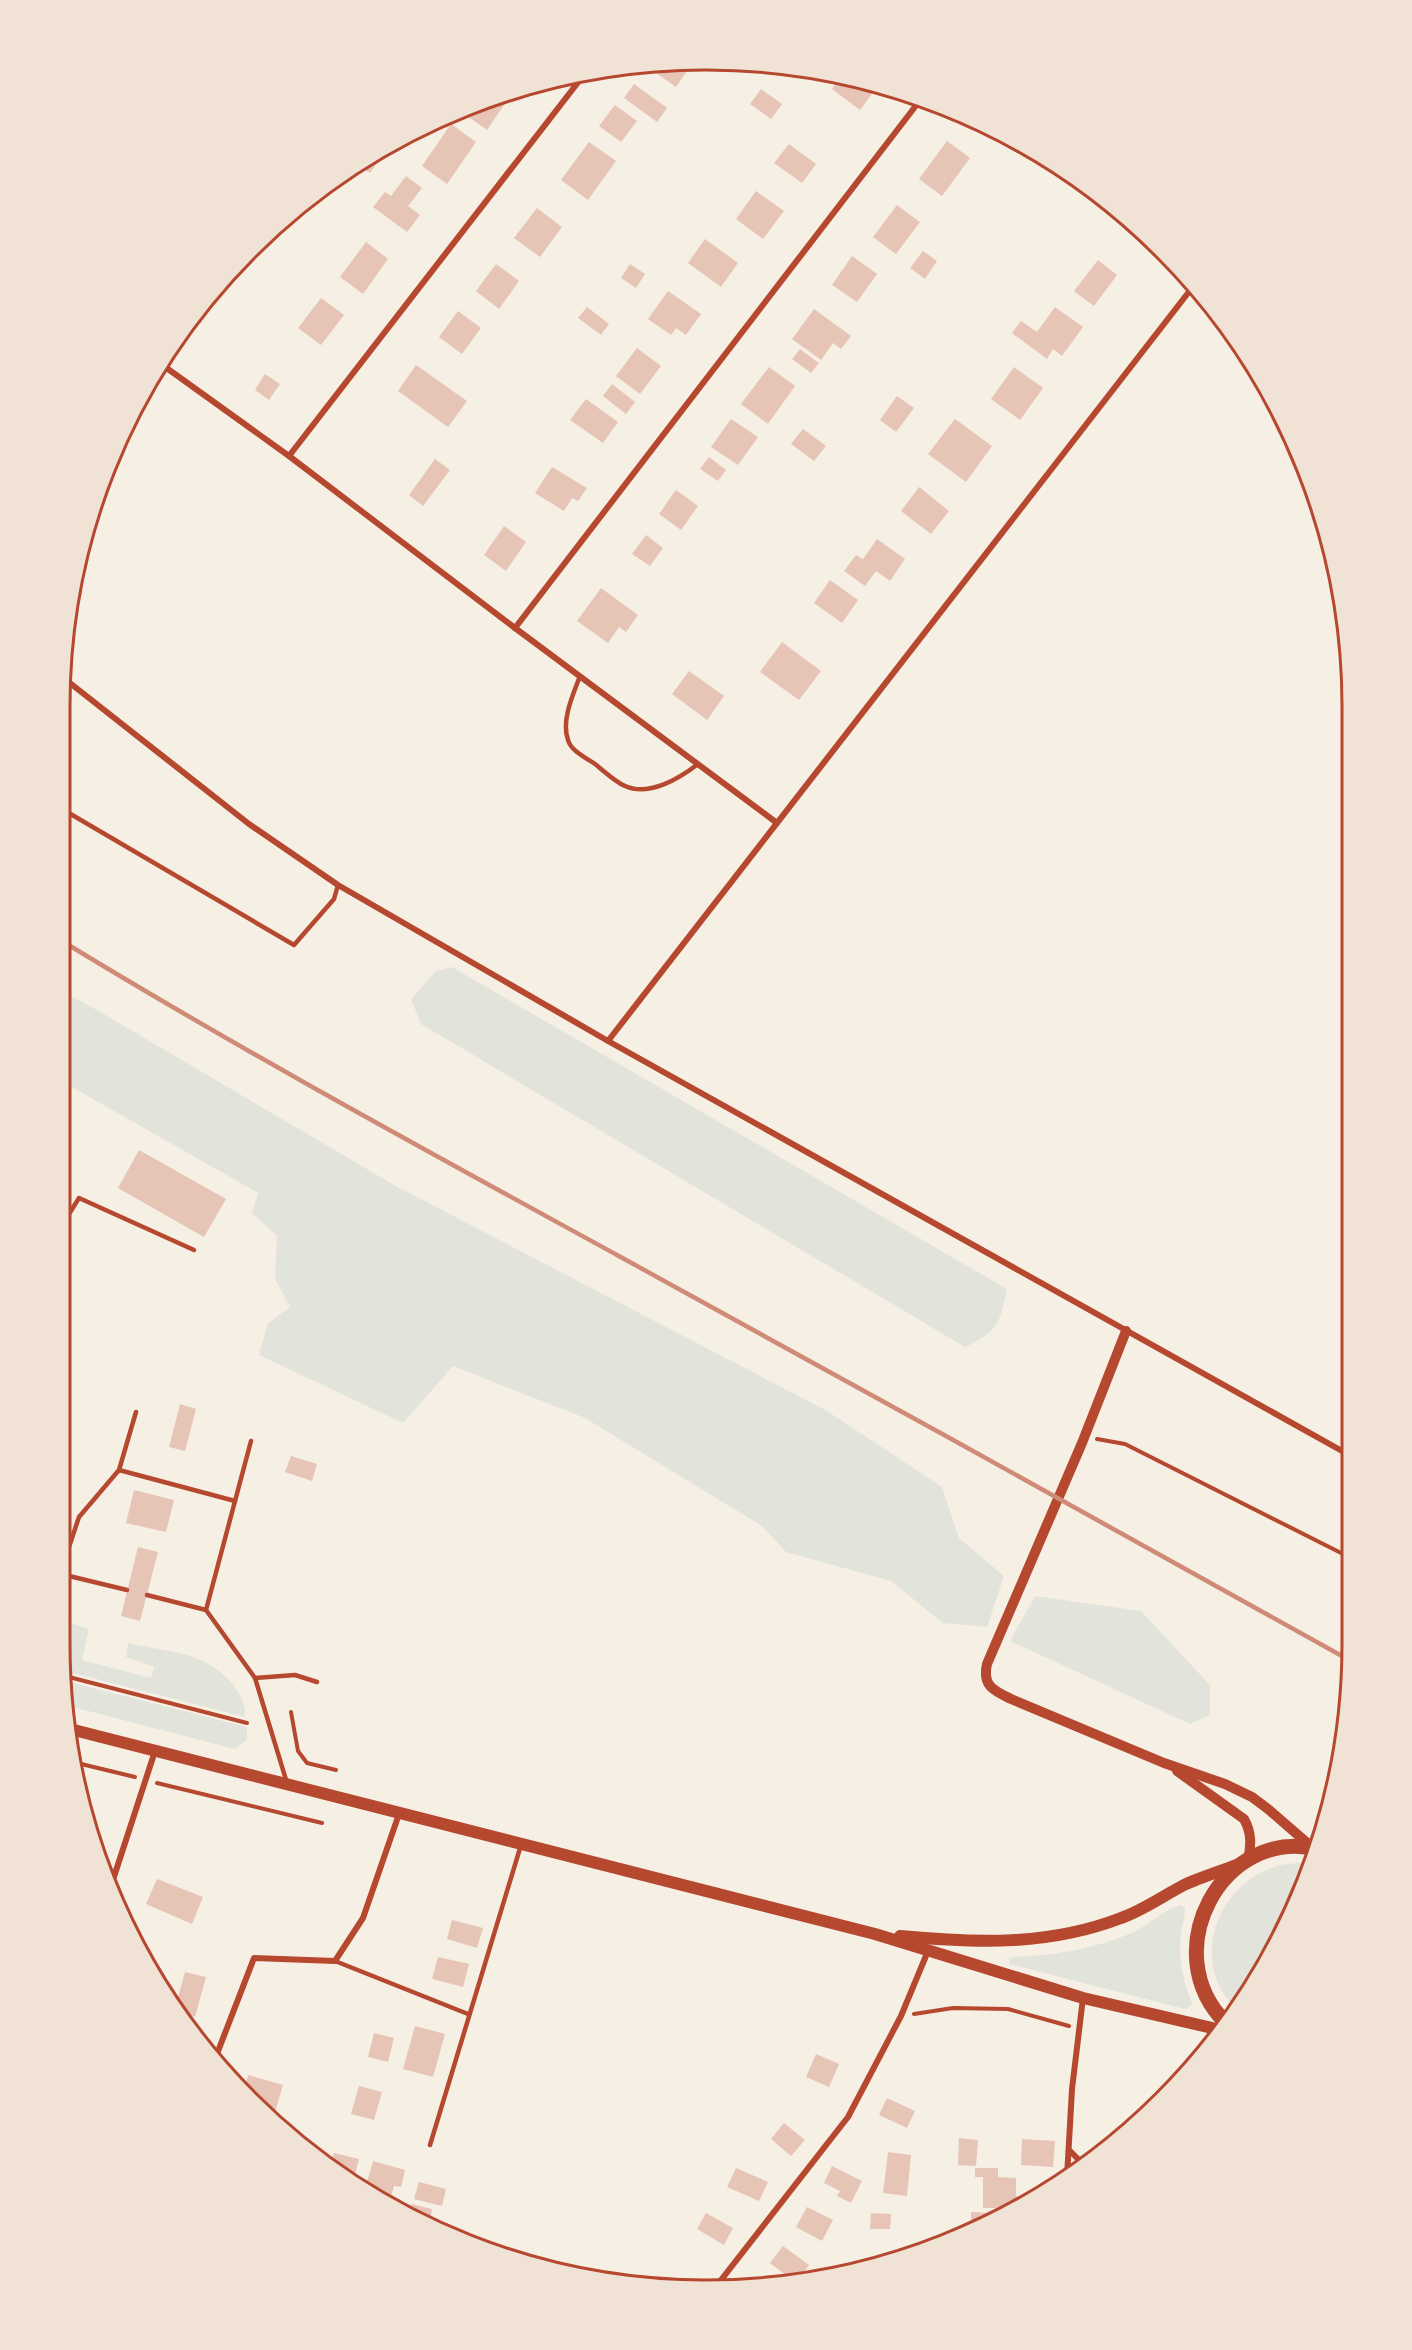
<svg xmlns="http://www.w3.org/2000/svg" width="1412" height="2350" viewBox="0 0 1412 2350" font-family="Mulish,sans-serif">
<rect width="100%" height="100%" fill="#f6efe4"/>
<g fill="#e2e4dc">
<path d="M 452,967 L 1007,1289 C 1000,1323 998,1332 965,1347 L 421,1024 L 411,999 L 436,971 Z"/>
<path d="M 63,992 L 97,1010 L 394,1185 L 827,1411 L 942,1487 L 959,1538 L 1004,1576 L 987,1627 L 943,1623 L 891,1581 L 786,1552 L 762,1526 L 585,1418 L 453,1366 L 403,1423 L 259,1355 L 268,1323 L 290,1307 L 275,1279 L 277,1236 L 252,1213 L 258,1193 L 63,1082 Z"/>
<path d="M 1035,1596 L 1141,1611 L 1210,1685 L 1210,1715 L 1190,1724 L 1010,1641 Z"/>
<path d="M 65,1621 L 89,1629 L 82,1660 L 151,1678 L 154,1667 L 126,1657 L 128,1643 C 149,1648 172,1650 193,1657 C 216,1664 248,1691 245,1717 L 65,1671 Z"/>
<path d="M 65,1681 L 247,1727 L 247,1739 L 235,1749 L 65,1705 Z"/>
<path d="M 1297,1863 L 1311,1864 L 1243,2003 L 1237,2011 C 1228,2000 1219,1989 1215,1975 C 1202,1930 1230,1881 1274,1867 C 1281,1864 1290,1864 1297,1863 Z"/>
<path d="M 1180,1905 L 1185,1908 C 1185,1917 1182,1924 1181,1932 C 1178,1960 1182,1977 1192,2003 L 1188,2008 L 1185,2009 L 1009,1964 L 1010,1959 L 1013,1957 C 1056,1955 1096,1949 1136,1931 C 1151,1923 1164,1910 1180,1905 Z"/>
</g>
<g fill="#e6c5b7">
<path d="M 694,61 L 676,87 L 646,66 Z"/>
<path d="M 842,75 L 877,87 L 860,110 L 832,89 Z"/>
<path d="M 634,84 L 667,108 L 657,122 L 624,98 Z"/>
<path d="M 761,89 L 782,104 L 771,119 L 750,104 Z"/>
<path d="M 512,93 L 487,130 L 463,113 L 467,107 Z"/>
<path d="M 615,105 L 637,121 L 621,142 L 599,126 Z"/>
<path d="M 451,124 L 476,142 L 447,184 L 422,166 Z"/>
<path d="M 947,141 L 970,158 L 942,196 L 919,179 Z"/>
<path d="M 589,142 L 616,161 L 588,200 L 561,180 Z"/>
<path d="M 789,144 L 816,164 L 802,183 L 774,163 Z"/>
<path d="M 375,154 L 380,158 L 370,173 L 356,164 Z"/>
<path d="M 406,176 L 422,188 L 408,206 L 420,215 L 407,232 L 373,207 L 385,192 L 391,196 Z"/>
<path d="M 756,191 L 784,211 L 763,239 L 736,219 Z"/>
<path d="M 897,205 L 920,222 L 896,254 L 873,237 Z"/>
<path d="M 537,208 L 562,227 L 540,257 L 514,238 Z"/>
<path d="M 705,239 L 738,263 L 721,287 L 688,263 Z"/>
<path d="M 366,242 L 388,259 L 363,294 L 340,277 Z"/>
<path d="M 923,251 L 937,261 L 925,279 L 910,268 Z"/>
<path d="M 852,256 L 877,274 L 857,302 L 832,285 Z"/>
<path d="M 1098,260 L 1117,275 L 1094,306 L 1074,291 Z"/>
<path d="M 496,264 L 519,281 L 499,309 L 476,291 Z"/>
<path d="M 630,264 L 645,274 L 636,288 L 621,278 Z"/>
<path d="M 668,291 L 701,314 L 686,335 L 676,328 L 671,335 L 648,319 Z"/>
<path d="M 321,298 L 344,315 L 321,345 L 298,328 Z"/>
<path d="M 587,307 L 609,324 L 601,335 L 578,318 Z"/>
<path d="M 1055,307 L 1083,327 L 1062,356 L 1053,349 L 1047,359 L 1012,333 L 1021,321 L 1037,332 Z"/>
<path d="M 814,309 L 851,336 L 841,349 L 833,343 L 821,360 L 792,339 Z"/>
<path d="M 458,311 L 481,328 L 462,354 L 439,337 Z"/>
<path d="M 637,348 L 661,366 L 640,394 L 616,376 Z"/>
<path d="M 800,349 L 819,363 L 811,373 L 792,359 Z"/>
<path d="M 416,365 L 467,401 L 448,427 L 398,391 Z"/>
<path d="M 769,367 L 795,386 L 768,424 L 741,404 Z"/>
<path d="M 1014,367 L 1043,388 L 1020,420 L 991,399 Z"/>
<path d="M 265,374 L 280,384 L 269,400 L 255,390 Z"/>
<path d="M 612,384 L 635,402 L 626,414 L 603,396 Z"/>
<path d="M 897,396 L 914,408 L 896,432 L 880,420 Z"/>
<path d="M 586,399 L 618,422 L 603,443 L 570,420 Z"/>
<path d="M 731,419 L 758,437 L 738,465 L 711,447 Z"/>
<path d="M 955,419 L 992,446 L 966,482 L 928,454 Z"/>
<path d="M 803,429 L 826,446 L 814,461 L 791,444 Z"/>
<path d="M 709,457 L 726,470 L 718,481 L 700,469 Z"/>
<path d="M 435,459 L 450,470 L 423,506 L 409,495 Z"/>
<path d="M 552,467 L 587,488 L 578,501 L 572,498 L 564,511 L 535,493 Z"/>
<path d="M 919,487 L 949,511 L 931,534 L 901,511 Z"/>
<path d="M 676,490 L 698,506 L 681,530 L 659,514 Z"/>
<path d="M 504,526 L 526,542 L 506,571 L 484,555 Z"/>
<path d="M 646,535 L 663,548 L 650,566 L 632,554 Z"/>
<path d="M 877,539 L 905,559 L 890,581 L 876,571 L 865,586 L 844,571 L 856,555 L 863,559 Z"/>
<path d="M 830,580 L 858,600 L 842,623 L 814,603 Z"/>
<path d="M 601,588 L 638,615 L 626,632 L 619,627 L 608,643 L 577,621 Z"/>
<path d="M 782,642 L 821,671 L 799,700 L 760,672 Z"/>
<path d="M 689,671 L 724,696 L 707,720 L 672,694 Z"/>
<path d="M 139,1150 L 226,1199 L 204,1237 L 118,1188 Z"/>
<path d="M 180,1404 L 196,1409 L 185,1451 L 169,1447 Z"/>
<path d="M 291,1456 L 317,1464 L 312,1481 L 285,1472 Z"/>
<path d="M 134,1490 L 174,1500 L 166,1532 L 126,1523 Z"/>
<path d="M 138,1547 L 158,1552 L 140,1621 L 121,1616 Z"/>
<path d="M 157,1879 L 203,1897 L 192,1924 L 146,1904 Z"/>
<path d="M 452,1920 L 483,1928 L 477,1948 L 447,1939 Z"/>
<path d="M 438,1957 L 469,1964 L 463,1987 L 432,1979 Z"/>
<path d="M 185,1972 L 206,1977 L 195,2017 L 178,2012 L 175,2008 Z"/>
<path d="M 415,2026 L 445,2034 L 433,2077 L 403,2069 Z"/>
<path d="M 374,2033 L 394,2038 L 388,2062 L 368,2057 Z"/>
<path d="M 816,2054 L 839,2064 L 829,2087 L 806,2077 Z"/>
<path d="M 248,2075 L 283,2085 L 275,2112 L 266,2110 L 245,2088 Z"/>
<path d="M 359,2086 L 382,2092 L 374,2120 L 351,2114 Z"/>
<path d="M 887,2098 L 915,2111 L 907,2128 L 879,2115 Z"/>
<path d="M 784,2123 L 805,2140 L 791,2156 L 771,2139 Z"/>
<path d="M 959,2138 L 978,2140 L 976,2166 L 958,2165 Z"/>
<path d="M 1022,2139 L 1055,2141 L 1053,2167 L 1021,2165 Z"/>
<path d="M 888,2152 L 911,2155 L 907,2196 L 883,2193 Z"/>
<path d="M 334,2153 L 359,2159 L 353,2182 L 330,2167 Z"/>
<path d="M 373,2161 L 405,2170 L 401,2187 L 394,2186 L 390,2200 L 378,2197 L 365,2189 Z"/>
<path d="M 832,2166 L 862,2181 L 851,2203 L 837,2196 L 840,2191 L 824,2183 Z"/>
<path d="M 736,2168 L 768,2182 L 759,2201 L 727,2187 Z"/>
<path d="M 975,2168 L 998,2168 L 998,2177 L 1016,2178 L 1016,2196 L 1024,2196 L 1024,2203 L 1016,2204 L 1016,2208 L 983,2208 L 983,2177 L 975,2177 Z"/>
<path d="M 419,2182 L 446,2189 L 442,2206 L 414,2199 Z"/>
<path d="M 411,2204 L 432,2209 L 430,2221 L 409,2216 Z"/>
<path d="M 807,2207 L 833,2220 L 822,2241 L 796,2227 Z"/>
<path d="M 971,2212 L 991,2213 L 991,2221 L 996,2221 L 976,2230 L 971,2230 Z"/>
<path d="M 706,2213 L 733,2228 L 724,2245 L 697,2229 Z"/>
<path d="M 871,2213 L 891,2214 L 890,2229 L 870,2229 Z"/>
<path d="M 783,2246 L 809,2265 L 796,2283 L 770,2263 Z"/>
<path d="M 814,2272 L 828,2276 L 812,2279 Z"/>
</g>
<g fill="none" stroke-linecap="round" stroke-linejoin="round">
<g stroke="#b5482f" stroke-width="4">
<path d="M 1097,1439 L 1125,1444 L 1351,1558"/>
<path d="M 65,1676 L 247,1723"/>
<path d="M 291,1712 L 298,1751 L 307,1763 L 336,1770"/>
<path d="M 73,1762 L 135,1777"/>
<path d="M 157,1783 L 322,1823"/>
<path d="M 914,2014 L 953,2008 L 1008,2009 L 1069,2026"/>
</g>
<g stroke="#b5482f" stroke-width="4.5">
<path d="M 580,676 C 573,695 561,720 568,740 C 571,751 586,758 595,764 C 604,771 614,781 625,786 C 649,797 680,778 698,764"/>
<path d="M 62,809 L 294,945 L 334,899 L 338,885"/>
<path d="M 64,1222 L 79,1198 L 194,1250"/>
<path d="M 119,1470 L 235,1501"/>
<path d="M 65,1559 L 79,1517 L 119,1470 L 136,1412"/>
<path d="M 65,1575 L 127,1590"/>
<path d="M 147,1595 L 206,1610 L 255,1678 L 287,1783"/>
<path d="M 206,1610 L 251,1441"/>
<path d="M 255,1678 L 295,1675 L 317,1682"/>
<path d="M 335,1961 L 468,2014"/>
<path d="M 430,2145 L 521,1845"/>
</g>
<g stroke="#b5482f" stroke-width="6">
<path d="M 161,364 L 289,456 L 515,628 L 777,823"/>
<path d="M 289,456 L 586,72"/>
<path d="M 515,628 L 921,99"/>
<path d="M 61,676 L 249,824 L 338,885 L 608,1041 L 1351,1456"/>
<path d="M 608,1041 L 1195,284"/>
<path d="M 110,1889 L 155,1751"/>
<path d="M 215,2059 L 254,1958 L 335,1961 L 363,1918 L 399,1814"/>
<path d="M 1069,2150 L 1085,2166"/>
<path d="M 1067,2177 L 1072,2089 L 1083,1998"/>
<path d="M 714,2289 L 848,2117 L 901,2016 L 928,1951"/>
</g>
<g stroke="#b5482f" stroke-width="10">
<path d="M 1126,1331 L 1082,1443 L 987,1664 C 982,1686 994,1691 1011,1699 L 1164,1763 L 1225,1784 L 1252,1797 L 1268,1809 L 1313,1848"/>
<path d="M 1177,1771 L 1244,1819 C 1252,1833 1251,1845 1248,1860"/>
</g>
<g stroke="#b5482f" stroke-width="12">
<path d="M 66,1728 L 875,1934 L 1083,1998 L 1221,2030"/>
<path d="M 900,1936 C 976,1943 1049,1946 1121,1918 C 1144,1910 1164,1895 1186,1884 C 1202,1877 1220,1871 1237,1865"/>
</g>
<path stroke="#b5482f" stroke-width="15" d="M 1226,2023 C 1155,1953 1222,1826 1318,1849"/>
<path stroke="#cf8b77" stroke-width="4.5" d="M 62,941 C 244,1052 431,1153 617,1255 C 862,1390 1107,1524 1351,1661"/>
</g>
<path d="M0 0H1412V2350H0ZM706 70H706A636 636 0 0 1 1342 706V1644A636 636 0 0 1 706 2280H706A636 636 0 0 1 70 1644V706A636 636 0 0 1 706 70Z" fill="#f1e2d6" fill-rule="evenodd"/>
<path fill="none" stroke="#b5482f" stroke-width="3" d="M706 70H706A636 636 0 0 1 1342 706V1644A636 636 0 0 1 706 2280H706A636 636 0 0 1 70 1644V706A636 636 0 0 1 706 70Z"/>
</svg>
